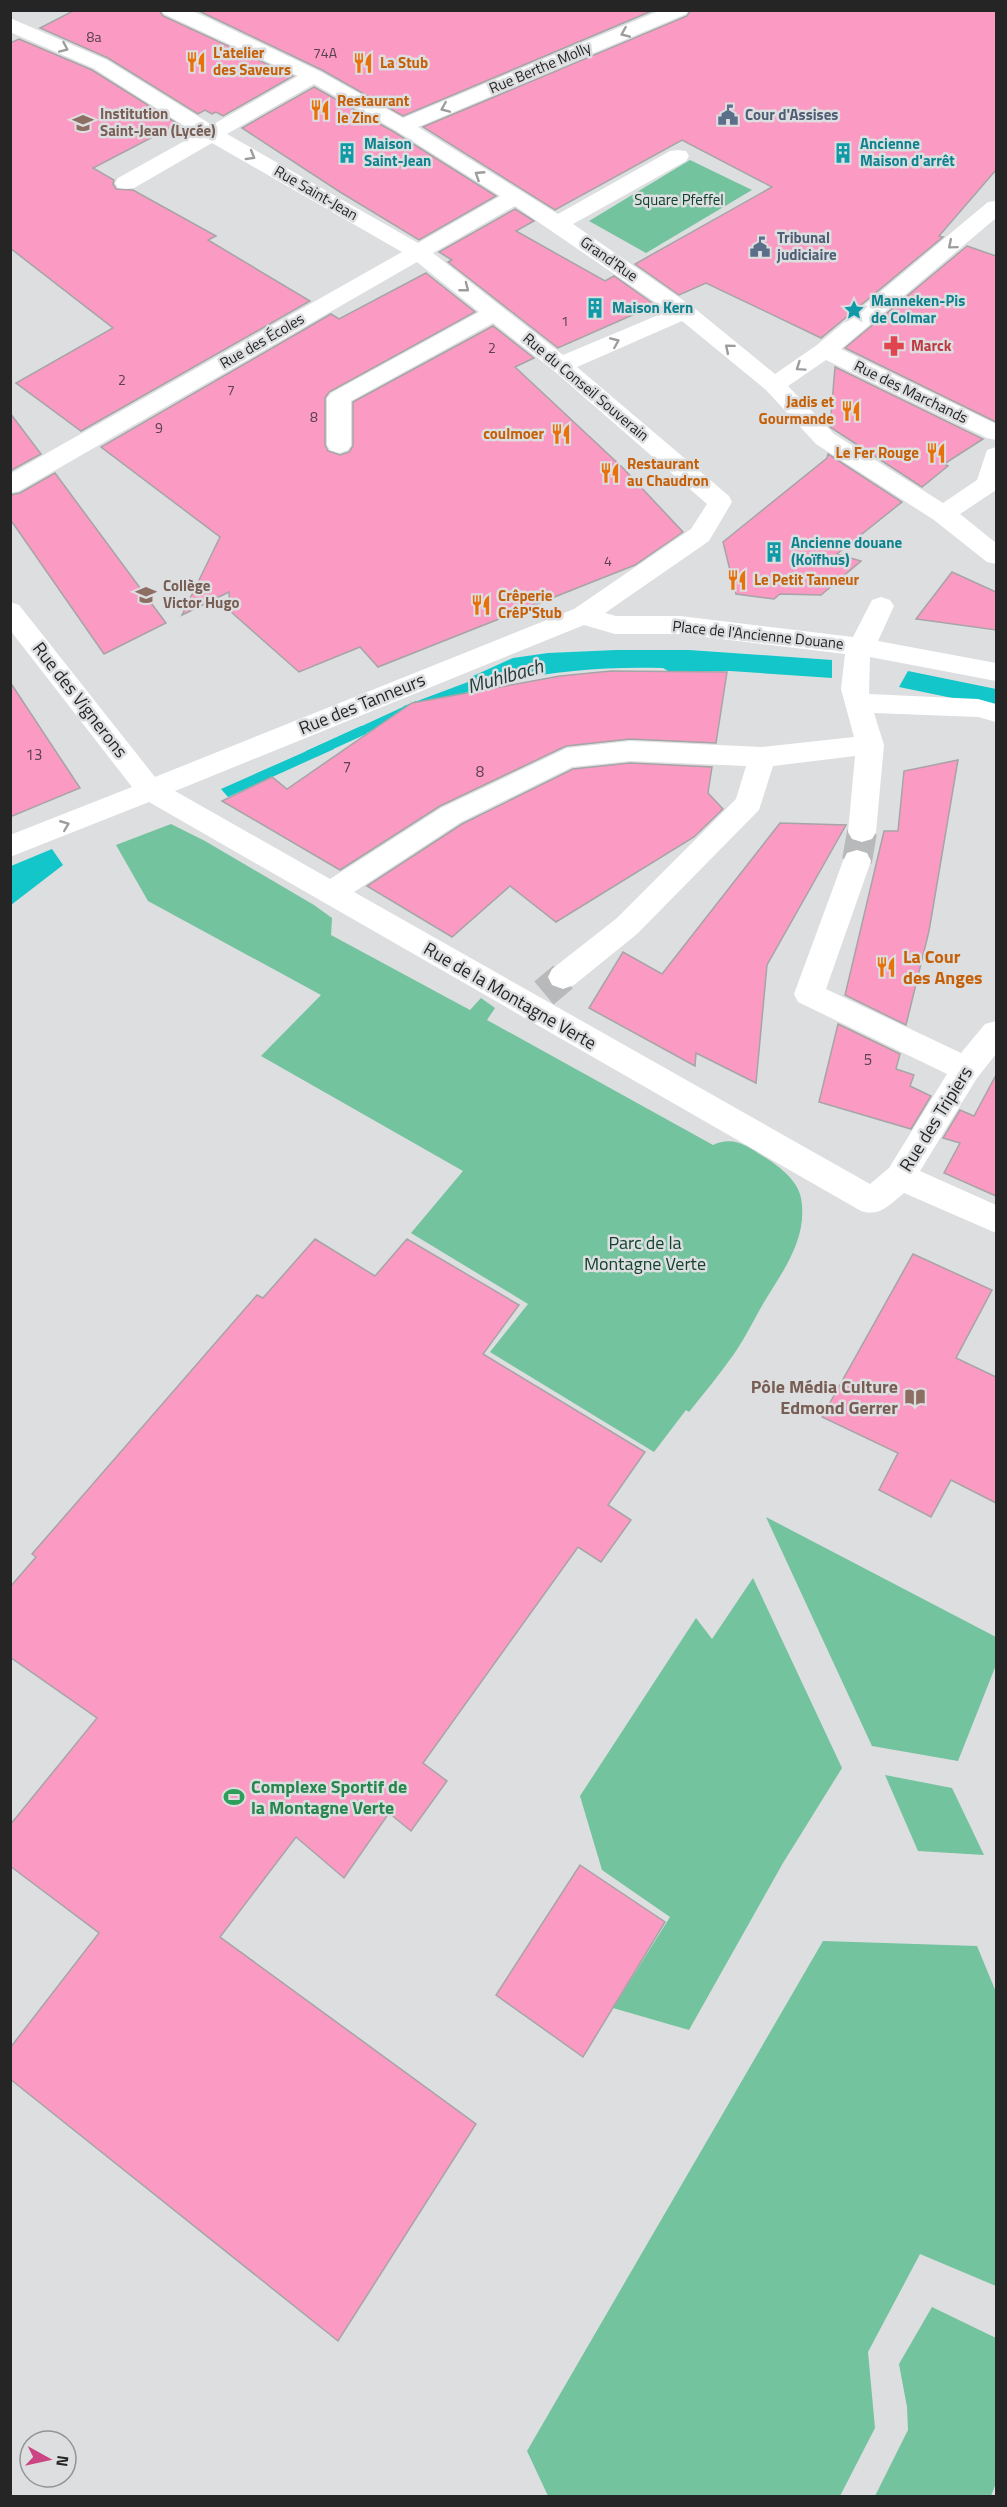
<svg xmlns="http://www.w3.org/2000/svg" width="1007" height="2507" viewBox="0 0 1007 2507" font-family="'Titillium Web',sans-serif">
<rect width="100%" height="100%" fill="#dddee0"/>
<g fill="#72c39e">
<path d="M 690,160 L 752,190 L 646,253 L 589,221 Z"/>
<path d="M 171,824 L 205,841 L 314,905 L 332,918 L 331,935 L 470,1010 L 481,998 L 495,1008 L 487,1020 L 713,1145 C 734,1135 748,1147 766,1158 C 780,1167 798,1181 801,1198 C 808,1237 785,1268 766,1299 C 755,1317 746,1337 734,1354 C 720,1374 704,1393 689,1412 L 686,1410 L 654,1452 L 490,1352 L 528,1304 L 411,1233 L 463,1171 L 261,1056 L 321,995 L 148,901 L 116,845 Z"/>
<path d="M 766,1517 L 996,1637 L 996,1665 L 958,1761 L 872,1746 Z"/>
<path d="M 753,1578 L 842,1768 L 783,1863 L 689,2030 L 613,2008 L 670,1917 L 602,1870 L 580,1796 L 696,1618 L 712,1639 Z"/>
<path d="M 885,1775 L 952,1788 L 984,1855 L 918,1851 Z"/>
<path d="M 823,1941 L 977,1946 L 996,1992 L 996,2286 L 920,2254 L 868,2352 L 875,2428 L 840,2496 L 548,2496 L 527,2451 Z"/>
<path d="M 932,2307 L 996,2338 L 996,2483 L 991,2496 L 875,2496 L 908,2430 L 907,2407 L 899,2364 Z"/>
</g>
<g fill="#12c6ca">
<path d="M 616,650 L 689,650 L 832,660 L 832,678 L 730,671 L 668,671 L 663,668 C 602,666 543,672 483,686 L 473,676 L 513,658 L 548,653 Z"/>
<path d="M 908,671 L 996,689 L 996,707 L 899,687 Z"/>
<path d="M 416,701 L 422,707 L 343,744 L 338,737 Z"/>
<path d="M 327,742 L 334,749 L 228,797 L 221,789 Z"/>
<path d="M 52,849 L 63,865 L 11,905 L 11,866 Z"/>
</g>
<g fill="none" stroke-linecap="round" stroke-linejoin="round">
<g fill="#12c6ca" fill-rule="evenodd">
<path d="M 500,670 L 507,675 L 505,678 L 414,712 L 404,712 L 402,709 L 404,706 Z"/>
<path d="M 361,726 L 368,731 L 366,734 L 316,757 L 306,757 L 304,754 L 306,751 Z"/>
</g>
</g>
<g fill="#fb9ac3" stroke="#a6a4a5" stroke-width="1.5">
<path d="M 75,10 L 159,10 L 163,16 L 293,76 L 223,116 L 216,112 L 212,114 L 205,110 L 198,114 L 108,58 L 40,28 Z"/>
<path d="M 197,10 L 654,10 L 403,116 L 322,70 Z"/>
<path d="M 691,10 L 996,10 L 996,170 L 939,236 L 943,237 L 821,338 L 706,283 L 679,295 L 635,264 L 772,187 L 682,140 L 555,210 L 423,127 L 687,16 Z"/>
<path d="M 19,39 L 92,70 L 178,124 L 93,168 L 114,180 L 113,184 L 116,189 L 133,190 L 216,236 L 208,240 L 310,301 L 81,431 L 16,383 L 113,328 L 10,248 L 10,43 Z"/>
<path d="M 314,87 L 394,132 L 496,196 L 419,240 L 340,192 L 242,128 Z"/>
<path d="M 515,209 L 534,221 L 516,231 L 605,281 L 614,276 L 655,305 L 558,348 L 448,262 L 452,260 L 439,252 Z"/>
<path d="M 967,246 L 996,256 L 996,422 L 845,348 Z"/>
<path d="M 426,273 L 475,312 L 329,392 L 325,398 L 325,445 L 328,451 L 340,455 L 349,452 L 353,446 L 353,402 L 493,326 L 534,358 L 515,367 L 623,468 L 683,532 L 635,565 L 378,667 L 360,647 L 299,672 L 230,611 L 229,592 L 182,615 L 220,537 L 101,447 L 331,314 L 339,319 Z"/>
<path d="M 835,367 L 983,439 L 944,464 L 948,466 L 922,487 L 830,427 Z"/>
<path d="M 10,413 L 41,454 L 10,471 Z"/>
<path d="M 828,454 L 902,502 L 837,554 L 861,561 L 821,595 L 780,594 L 774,599 L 736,594 L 723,542 L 827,458 Z"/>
<path d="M 55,473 L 166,623 L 104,654 L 10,519 L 10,495 L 20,493 Z"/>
<path d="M 952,572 L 996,592 L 996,630 L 916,619 Z"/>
<path d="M 611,671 L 727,672 L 716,743 L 630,739 L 566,746 L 440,806 L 340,870 L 222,801 L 272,777 L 287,789 L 412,703 L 560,676 Z"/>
<path d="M 10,682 L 80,788 L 10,817 Z"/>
<path d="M 958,760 L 929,931 L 906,1025 L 845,995 L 884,831 L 898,831 L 904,771 Z"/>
<path d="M 630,763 L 712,767 L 708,793 L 723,809 L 694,837 L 556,922 L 510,886 L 452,937 L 367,886 L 462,824 L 573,769 Z"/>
<path d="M 780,823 L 846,825 L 767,965 L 756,1083 L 696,1053 L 695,1066 L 589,1008 L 623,952 L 662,974 Z"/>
<path d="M 838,1024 L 900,1054 L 896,1069 L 914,1075 L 910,1086 L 931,1096 L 911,1129 L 819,1102 Z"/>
<path d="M 996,1075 L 996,1196 L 944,1173 L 960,1143 L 943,1138 L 960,1110 L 974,1116 Z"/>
<path d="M 315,1239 L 375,1276 L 407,1239 L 519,1305 L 483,1354 L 645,1452 L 608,1505 L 631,1520 L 601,1562 L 578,1547 L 423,1763 L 447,1781 L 411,1831 L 389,1813 L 344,1878 L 296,1837 L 220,1937 L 476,2124 L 338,2341 L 10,2079 L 10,2048 L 99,1933 L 10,1866 L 10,1825 L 97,1718 L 10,1657 L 10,1587 L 36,1557 L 32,1554 L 257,1295 L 263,1298 Z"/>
<path d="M 913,1254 L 992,1290 L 956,1358 L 996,1377 L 996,1503 L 951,1480 L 931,1517 L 879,1490 L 898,1453 L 822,1417 Z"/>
<path d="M 580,1865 L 665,1922 L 583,2057 L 496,1995 Z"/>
</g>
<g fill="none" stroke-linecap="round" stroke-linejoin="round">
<g stroke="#b8b9bb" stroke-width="30" stroke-dasharray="30 15" stroke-linecap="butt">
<path d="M 857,861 L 862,832"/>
<path d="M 544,993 L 563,977"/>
</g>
<path fill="#fff" fill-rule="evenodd" d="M 161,10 L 190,10 L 208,18 L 321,72 L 403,118 L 661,10 L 689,10 L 686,14 L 418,127 L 558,214 L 670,151 L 678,150 L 686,151 L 689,156 L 686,161 L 573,224 L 693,307 L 775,374 L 817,345 L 988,202 L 996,201 L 996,218 L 841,349 L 996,424 L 996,440 L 987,438 L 826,360 L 788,386 L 834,434 L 943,503 L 977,480 L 987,450 L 996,447 L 996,490 L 960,514 L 996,543 L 996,564 L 987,562 L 934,520 L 816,444 L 766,390 L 682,321 L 577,367 L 729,496 L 732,502 L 709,541 L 605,613 L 616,616 L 680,616 L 853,637 L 872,600 L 881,597 L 890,600 L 894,606 L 878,641 L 996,663 L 996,681 L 870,657 L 869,694 L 978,699 L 996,704 L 996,722 L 978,717 L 874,713 L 884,745 L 876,832 L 872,839 L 862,842 L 852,839 L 848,832 L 855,756 L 773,766 L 759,810 L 637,934 L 574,985 L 563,989 L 552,985 L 548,977 L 552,969 L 617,918 L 736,799 L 746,766 L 630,761 L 572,767 L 461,822 L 354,892 L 870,1184 L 889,1168 L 947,1074 L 798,1002 L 794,994 L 843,861 L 847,853 L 857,850 L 867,853 L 871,861 L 826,989 L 961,1053 L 985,1024 L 996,1021 L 996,1054 L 977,1078 L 920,1171 L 996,1205 L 996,1233 L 904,1193 C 889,1205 880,1217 861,1211 L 149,802 L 10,857 L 10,835 L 132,787 L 10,630 L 10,602 L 19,605 L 155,777 L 574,609 L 691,529 L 707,504 L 553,370 L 493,323 L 351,401 L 351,445 L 348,450 L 339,453 L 330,450 L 327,445 L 327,398 L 331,393 L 479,312 L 417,262 L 19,491 L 10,493 L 10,474 L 402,252 L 212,143 L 134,188 L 126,189 L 118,188 L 115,183 L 118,178 L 197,134 L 93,68 L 10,32 L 10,18 L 107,60 L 212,125 L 298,76 L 164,14 ZM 314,84 L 395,130 L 500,196 L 418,243 L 227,134 ZM 515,206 L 668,311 L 563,355 L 433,253 ZM 584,625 L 615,634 L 680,634 L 845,654 L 841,689 L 854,737 L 762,747 L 630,741 L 567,748 L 441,808 L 330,879 L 175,791 Z"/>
</g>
<defs><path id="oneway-chevron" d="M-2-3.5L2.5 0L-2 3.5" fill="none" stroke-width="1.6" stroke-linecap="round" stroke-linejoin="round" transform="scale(1.5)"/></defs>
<g stroke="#9d9d9d">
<use href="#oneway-chevron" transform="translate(625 33) rotate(157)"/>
<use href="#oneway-chevron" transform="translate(64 48) rotate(24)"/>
<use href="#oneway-chevron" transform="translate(445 108) rotate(157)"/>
<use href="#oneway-chevron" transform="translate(251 156) rotate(30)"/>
<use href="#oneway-chevron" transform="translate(479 175) rotate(-147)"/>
<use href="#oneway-chevron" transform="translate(952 245) rotate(140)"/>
<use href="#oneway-chevron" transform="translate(465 288) rotate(38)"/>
<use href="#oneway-chevron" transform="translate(615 342) rotate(-23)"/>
<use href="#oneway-chevron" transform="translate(729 348) rotate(-140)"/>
<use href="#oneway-chevron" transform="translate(800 367) rotate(146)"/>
<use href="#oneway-chevron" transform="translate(65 825) rotate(-22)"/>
</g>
<defs>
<g id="restaurant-bare" transform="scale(1.62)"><path d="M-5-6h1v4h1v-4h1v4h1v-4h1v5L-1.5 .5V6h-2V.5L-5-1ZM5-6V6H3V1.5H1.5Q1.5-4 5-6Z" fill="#e8710a" stroke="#dddee0" stroke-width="2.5" paint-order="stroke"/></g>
<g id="civic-bare" transform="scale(1.62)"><path d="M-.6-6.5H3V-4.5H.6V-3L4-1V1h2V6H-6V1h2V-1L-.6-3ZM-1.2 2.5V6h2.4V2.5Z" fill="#5c6f8a" stroke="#dddee0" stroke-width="2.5" paint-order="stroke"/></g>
<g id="school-bare" transform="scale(1.62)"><path d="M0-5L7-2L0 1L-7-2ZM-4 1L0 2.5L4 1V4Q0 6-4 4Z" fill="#8d6e63" stroke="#dddee0" stroke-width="2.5" paint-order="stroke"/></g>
<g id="building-bare" transform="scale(1.62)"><path d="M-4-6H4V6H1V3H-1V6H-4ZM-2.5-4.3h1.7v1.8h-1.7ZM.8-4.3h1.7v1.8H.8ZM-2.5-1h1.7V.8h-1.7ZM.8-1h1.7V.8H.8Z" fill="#0f9aa8" stroke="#dddee0" stroke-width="2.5" paint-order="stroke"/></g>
<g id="sight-bare" transform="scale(1.62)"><path d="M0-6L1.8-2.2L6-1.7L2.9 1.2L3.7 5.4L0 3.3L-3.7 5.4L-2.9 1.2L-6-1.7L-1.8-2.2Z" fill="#0f9aa8" stroke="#dddee0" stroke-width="2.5" paint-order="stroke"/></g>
<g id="pharmacy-bare" transform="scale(1.62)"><path d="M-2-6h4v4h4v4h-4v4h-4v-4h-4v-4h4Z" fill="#e0444e" stroke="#dddee0" stroke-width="2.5" paint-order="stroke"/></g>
<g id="library-bare" transform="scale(1.62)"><path d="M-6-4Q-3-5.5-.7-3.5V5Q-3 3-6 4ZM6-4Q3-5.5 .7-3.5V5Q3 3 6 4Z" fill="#8d6e63" stroke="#dddee0" stroke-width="2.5" paint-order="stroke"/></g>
<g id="stadium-bare" transform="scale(1.62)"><path d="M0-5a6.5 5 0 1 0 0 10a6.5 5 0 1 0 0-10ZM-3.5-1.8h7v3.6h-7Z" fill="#2e9e5b" stroke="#dddee0" stroke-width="2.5" paint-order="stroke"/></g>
</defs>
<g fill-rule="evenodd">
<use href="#restaurant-bare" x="196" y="62"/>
<use href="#restaurant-bare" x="363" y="63"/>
<use href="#restaurant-bare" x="320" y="110"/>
<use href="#civic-bare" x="728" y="115"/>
<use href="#school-bare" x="83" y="123"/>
<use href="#building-bare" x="347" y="153"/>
<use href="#building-bare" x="843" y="153"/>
<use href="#civic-bare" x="760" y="247"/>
<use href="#building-bare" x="595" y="308"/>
<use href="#sight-bare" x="854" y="310"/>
<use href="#pharmacy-bare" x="894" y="346"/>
<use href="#restaurant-bare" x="851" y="411"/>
<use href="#restaurant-bare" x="561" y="434"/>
<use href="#restaurant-bare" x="936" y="453"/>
<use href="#restaurant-bare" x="610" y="473"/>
<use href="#building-bare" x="774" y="552"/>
<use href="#restaurant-bare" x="737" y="580"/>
<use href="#school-bare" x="146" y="595"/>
<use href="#restaurant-bare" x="481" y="605"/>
<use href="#restaurant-bare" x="886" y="967"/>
<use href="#library-bare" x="915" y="1397"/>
<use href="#stadium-bare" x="234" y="1797"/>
</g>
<g text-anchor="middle" stroke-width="5" stroke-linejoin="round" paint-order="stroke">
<g font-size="14" fill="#5a424d">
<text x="94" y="42">8a</text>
<text x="325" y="58">74A</text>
<text x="565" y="326">1</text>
<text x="492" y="353">2</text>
<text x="122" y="385">2</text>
<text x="231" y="395">7</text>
<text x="314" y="422">8</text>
<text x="159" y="433">9</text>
<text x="608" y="566">4</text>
</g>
<g font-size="15" font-weight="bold" fill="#c56008" stroke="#dddee0" text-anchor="start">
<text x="213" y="58">L'atelier<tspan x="213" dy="17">des Saveurs</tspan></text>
<text x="380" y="68">La Stub</text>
<text x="337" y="106">Restaurant<tspan x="337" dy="17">le Zinc</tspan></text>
<text x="834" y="407" text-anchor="end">Jadis et<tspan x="834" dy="17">Gourmande</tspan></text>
<text x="544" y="439" text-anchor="end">coulmoer</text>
<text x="919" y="458" text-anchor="end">Le Fer Rouge</text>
<text x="627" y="469">Restaurant<tspan x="627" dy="17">au Chaudron</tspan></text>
<text x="754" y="585">Le Petit Tanneur</text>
<text x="498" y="601">Crêperie<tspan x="498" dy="17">CrêP'Stub</tspan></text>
</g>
<g font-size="15" fill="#252526" stroke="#dddee0">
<text transform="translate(540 68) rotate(-23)" y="5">Rue Berthe Molly</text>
<text transform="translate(316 193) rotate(30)" y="5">Rue Saint-Jean</text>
<text transform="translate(609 259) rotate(35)" y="5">Grand'Rue</text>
<text transform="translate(262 341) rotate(-30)" y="5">Rue des Écoles</text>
<text transform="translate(586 387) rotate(40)" y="5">Rue du Conseil Souverain</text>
<text transform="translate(911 392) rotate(26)" y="5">Rue des Marchands</text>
<text transform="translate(758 635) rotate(6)" y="5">Place de l'Ancienne Douane</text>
</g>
<g font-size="15" font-weight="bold" fill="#785e54" stroke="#dddee0" text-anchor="start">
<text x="100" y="119">Institution<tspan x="100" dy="17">Saint-Jean (Lycée)</tspan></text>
<text x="163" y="591">Collège<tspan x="163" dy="17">Victor Hugo</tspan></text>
</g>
<g font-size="15" font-weight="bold" fill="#4e5e75" stroke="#dddee0" text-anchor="start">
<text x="745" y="120">Cour d'Assises</text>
<text x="777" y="243">Tribunal<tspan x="777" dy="17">judiciaire</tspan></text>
</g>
<g font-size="15" font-weight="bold" fill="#0d838f" stroke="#dddee0" text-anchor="start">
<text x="364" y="149">Maison<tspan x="364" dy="17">Saint-Jean</tspan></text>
<text x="860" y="149">Ancienne<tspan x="860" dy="17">Maison d'arrêt</tspan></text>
<text x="871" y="306">Manneken-Pis<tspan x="871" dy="17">de Colmar</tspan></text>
<text x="612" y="313">Maison Kern</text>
<text x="791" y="548">Ancienne douane<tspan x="791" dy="17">(Koïfhus)</tspan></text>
</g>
<g font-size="15" fill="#11422f" stroke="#dddee0">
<text x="679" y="205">Square Pfeffel</text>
</g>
<g font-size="15" font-weight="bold" fill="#be3a42" stroke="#dddee0" text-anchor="start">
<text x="911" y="351">Marck</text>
</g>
<g font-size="15" fill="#5a424d">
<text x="34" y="760">13</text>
<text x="347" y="772">7</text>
<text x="480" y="777">8</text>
<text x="868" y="1065">5</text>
</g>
<g font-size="18" fill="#252526" stroke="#dddee0">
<text transform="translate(80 700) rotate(52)" y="6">Rue des Vignerons</text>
<text transform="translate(362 704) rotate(-22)" y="6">Rue des Tanneurs</text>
<text transform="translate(510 996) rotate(30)" y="6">Rue de la Montagne Verte</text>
<text transform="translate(936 1119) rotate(-58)" y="6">Rue des Tripiers</text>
</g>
<g font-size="18" font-weight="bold" fill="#c56008" stroke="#dddee0" text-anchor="start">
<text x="903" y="963">La Cour<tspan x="903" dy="21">des Anges</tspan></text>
</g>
<g font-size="18" fill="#11422f" stroke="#dddee0">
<text x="645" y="1249">Parc de la<tspan x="645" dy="21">Montagne Verte</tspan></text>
</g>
<g font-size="18" font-weight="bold" fill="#785e54" stroke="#dddee0" text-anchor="end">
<text x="898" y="1393">Pôle Média Culture<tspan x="898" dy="21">Edmond Gerrer</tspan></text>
</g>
<g font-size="18" font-weight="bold" fill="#27864d" stroke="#dddee0" text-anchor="start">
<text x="251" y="1793">Complexe Sportif de<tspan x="251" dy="21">la Montagne Verte</tspan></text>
</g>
<g font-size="20" font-style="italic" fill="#223c3c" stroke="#dddee0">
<text transform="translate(505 676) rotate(-16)" y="7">Muhlbach</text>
</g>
</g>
<rect width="1007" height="2507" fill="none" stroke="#252526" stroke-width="24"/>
<g transform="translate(48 2459) rotate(98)"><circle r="28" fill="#dddee0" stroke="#939496" stroke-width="1.5"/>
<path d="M0-4.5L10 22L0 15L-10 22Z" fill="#cb4483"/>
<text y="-9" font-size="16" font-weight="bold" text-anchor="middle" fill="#252526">N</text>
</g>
</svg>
